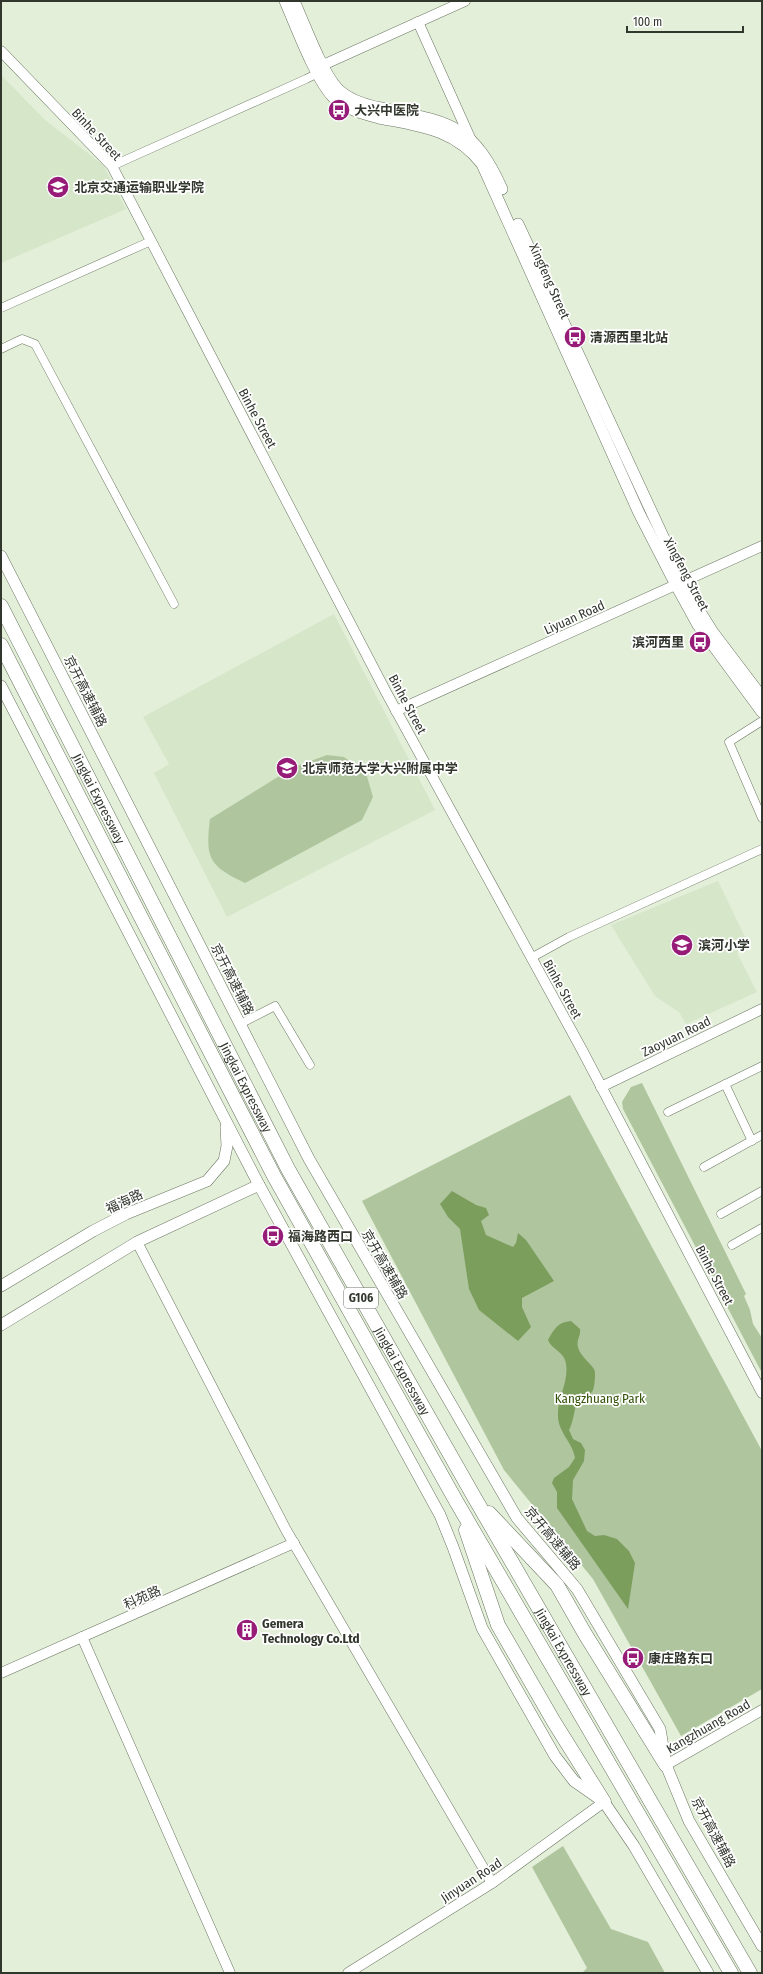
<svg xmlns="http://www.w3.org/2000/svg" width="763" height="1974" viewBox="0 0 763 1974" font-family="'Fira Sans Condensed','Noto Sans SC',sans-serif">
<rect width="100%" height="100%" fill="#e3efd9"/>
<g fill="#d6e6c9">
<path d="M 1,75 L 45,120 L 103,165 L 126,209 L 1,263 Z"/>
<path d="M 334,614 L 435,810 L 227,917 L 154,773 L 169,764 L 143,717 Z"/>
<path d="M 718,881 L 745,937 L 737,953 L 757,992 L 686,1024 L 679,1012 L 655,996 L 611,925 Z"/>
</g>
<g fill="#afc59e">
<path d="M 327,755 L 344,757 L 366,773 L 373,797 L 362,820 L 245,883 C 209,866 205,858 210,819 L 294,767 Z"/>
<path d="M 642,1083 L 746,1294 L 744,1296 L 750,1310 L 753,1324 L 762,1338 L 762,1373 L 623,1109 L 622,1102 L 631,1087 Z"/>
<path d="M 570,1095 L 762,1451 L 762,1689 L 681,1736 L 593,1579 L 504,1470 L 362,1201 Z"/>
<path d="M 563,1846 L 611,1929 L 648,1942 L 665,1973 L 582,1973 L 587,1968 L 532,1867 Z"/>
</g>
<g fill="#7c9e5d">
<path d="M 452,1191 L 476,1205 L 486,1208 L 489,1215 L 481,1221 L 486,1235 L 513,1247 L 516,1243 L 518,1233 L 526,1240 L 554,1281 L 522,1298 L 522,1307 L 531,1327 L 518,1341 L 479,1310 L 469,1289 L 460,1229 L 448,1217 L 440,1204 Z"/>
<path d="M 571,1321 L 580,1329 C 581,1336 576,1340 578,1347 C 580,1357 594,1365 595,1372 C 595,1377 595,1390 591,1393 C 587,1396 582,1396 578,1401 C 574,1407 574,1421 569,1430 L 573,1439 L 581,1443 L 585,1450 L 584,1461 L 573,1480 L 572,1499 L 587,1531 L 595,1536 L 604,1535 L 617,1539 L 629,1551 L 635,1563 L 628,1609 L 557,1508 L 557,1492 L 552,1483 L 554,1478 L 569,1467 L 575,1458 C 573,1443 558,1432 558,1416 C 557,1398 569,1382 566,1364 C 565,1352 552,1350 548,1340 C 554,1329 558,1322 571,1321 Z"/>
</g>
<g fill="none" stroke-linecap="round" stroke-linejoin="round">
<g stroke="#6b7662" stroke-width="9">
<g id="minor">
<path d="M 112,166 L 306,79 L 318,73 L 320,69"/>
<path d="M 1,308 L 151,241"/>
<path d="M 1,349 L 22,339 L 35,344 L 174,604"/>
<path d="M 762,721 L 729,742 L 762,818"/>
<path d="M 531,958 L 569,937 L 762,849"/>
<path d="M 240,1024 L 275,1006 L 310,1065"/>
<path d="M 725,1084 L 752,1141"/>
<path d="M 668,1112 L 762,1066"/>
<path d="M 704,1167 L 762,1135"/>
<path d="M 721,1214 L 762,1191"/>
<path d="M 732,1245 L 762,1228"/>
</g>
</g>
<g stroke="#6b7662" stroke-width="11">
<g id="tertiary">
<path d="M 418,22 L 471,140"/>
<path d="M 1,51 L 112,166 L 387,694 L 582,1050 L 762,1393"/>
<path d="M 323,65 L 465,1"/>
<path d="M 396,711 L 762,546"/>
<path d="M 601,1087 L 762,1009"/>
<path d="M 137,1242 L 286,1530 L 492,1883"/>
<path d="M 82,1637 L 230,1973"/>
<path d="M 1,1673 L 294,1543"/>
<path d="M 666,1765 L 762,1710"/>
<path d="M 348,1973 L 492,1883 L 604,1802"/>
</g>
</g>
<g stroke="#6b7662" stroke-width="12">
<g id="secondary">
<path d="M 285,1 C 296,26 315,78 333,97 C 345,109 363,114 379,118 C 420,126 455,129 482,164 L 639,513 L 676,585 L 698,625 L 762,712"/>
<path d="M 294,1 C 304,23 322,72 337,88 C 348,100 366,105 381,108 C 447,122 472,122 502,189"/>
<path d="M 518,224 L 692,599 L 712,631 L 762,697"/>
<path d="M 1,556 L 309,1159 L 517,1518 L 577,1589 L 660,1729 L 666,1765 L 689,1821 L 762,1946"/>
<path d="M 1,686 L 259,1185 L 440,1515 L 453,1547 L 482,1628 L 555,1756 L 574,1781 L 604,1802 L 634,1846 L 708,1973"/>
<path d="M 1,1286 L 93,1231 L 126,1214 L 207,1181 L 224,1161 L 227,1146 L 226,1127"/>
<path d="M 1,1325 L 137,1242 L 259,1185"/>
</g>
</g>
<g stroke="#6b7662" stroke-width="15">
<g id="motorway">
<path id="s1" d="M 1,606 L 288,1169 L 473,1495 L 750,1973"/>
<path d="M 1,645 L 274,1176 L 456,1501 L 731,1973"/>
<path d="M 489,1513 L 557,1585 L 585,1634 L 666,1765"/>
<path d="M 466,1530 L 498,1625 L 554,1722 L 604,1802"/>
</g>
</g>
<use href="#minor" stroke="#fff" stroke-width="8"/>
<use href="#tertiary" stroke="#fff" stroke-width="10"/>
<use href="#secondary" stroke="#fff" stroke-width="11"/>
<use href="#motorway" stroke="#fff" stroke-width="14"/>
</g>
<defs>
<g id="bus-disc" transform="scale(1.15)"><circle r="9.5" fill="#961c77" stroke="#fff"/><path d="M-5-6H5V4H4V6H2V4H-2V6H-4V4H-5ZM-3.5-4V0h7V-4ZM-3.5 1.2v1.5H-2V1.2ZM2 1.2v1.5H3.5V1.2Z" fill="#fff"/></g>
<g id="university-disc" transform="scale(1.15)"><circle r="9.5" fill="#961c77" stroke="#fff"/><path d="M0-5L7-2L0 1L-7-2ZM-4 1L0 2.5L4 1V4Q0 6-4 4Z" fill="#fff"/></g>
<g id="school-disc" transform="scale(1.15)"><circle r="9.5" fill="#961c77" stroke="#fff"/><path d="M0-5L7-2L0 1L-7-2ZM-4 1L0 2.5L4 1V4Q0 6-4 4Z" fill="#fff"/></g>
<g id="building-disc" transform="scale(1.15)"><circle r="9.5" fill="#961c77" stroke="#fff"/><path d="M-4-6H4V6H1V3H-1V6H-4ZM-2.5-4.3h1.7v1.8h-1.7ZM.8-4.3h1.7v1.8H.8ZM-2.5-1h1.7V.8h-1.7ZM.8-1h1.7V.8H.8Z" fill="#fff"/></g>
</defs>
<g fill-rule="evenodd">
<use href="#bus-disc" x="339" y="110"/>
<use href="#university-disc" x="58" y="187"/>
<use href="#bus-disc" x="575" y="337"/>
<use href="#bus-disc" x="700" y="642"/>
<use href="#school-disc" x="287" y="768"/>
<use href="#school-disc" x="682" y="945"/>
<use href="#bus-disc" x="273" y="1236"/>
<use href="#building-disc" x="247" y="1630"/>
<use href="#bus-disc" x="633" y="1658"/>
</g>
<g text-anchor="middle" stroke-width="3.5" stroke-linejoin="round" paint-order="stroke">
<rect fill="#fff" stroke="#70736d" stroke-width="1" x="344" y="1288" width="34" height="20" rx="3"/>
<g font-size="12" font-weight="bold" fill="#32372e">
<text x="361" y="1302">G106</text>
</g>
<g font-size="13" font-weight="bold" fill="#32372e" stroke="#fff" text-anchor="start">
<text x="354" y="115">大兴中医院</text>
<text x="74" y="192">北京交通运输职业学院</text>
<text x="590" y="342">清源西里北站</text>
<text x="684" y="647" text-anchor="end">滨河西里</text>
<text x="302" y="773">北京师范大学大兴附属中学</text>
<text x="698" y="950">滨河小学</text>
<text x="288" y="1241">福海路西口</text>
<text x="262" y="1628">Gemera<tspan x="262" dy="15">Technology Co.Ltd</tspan></text>
<text x="648" y="1663">康庄路东口</text>
</g>
<g font-size="13" fill="#32372e" stroke="#fff">
<text transform="translate(97 134) rotate(47)" y="5">Binhe Street</text>
<text transform="translate(550 281) rotate(66)" y="5">Xingfeng Street</text>
<text transform="translate(258 418) rotate(62)" y="5">Binhe Street</text>
<text transform="translate(687 574) rotate(62)" y="5">Xingfeng Street</text>
<text transform="translate(574 617) rotate(-24)" y="5">Liyuan Road</text>
<text transform="translate(86 691) rotate(63)" y="5">京开高速辅路</text>
<text transform="translate(408 704) rotate(62)" y="5">Binhe Street</text>
<text dy="5" stroke="none"><textPath href="#s1" startOffset="216">Jingkai Expressway</textPath></text>
<text transform="translate(233 979) rotate(63)" y="5">京开高速辅路</text>
<text transform="translate(563 989) rotate(61)" y="5">Binhe Street</text>
<text transform="translate(676 1036) rotate(-26)" y="5">Zaoyuan Road</text>
<text dy="5" stroke="none"><textPath href="#s1" startOffset="540">Jingkai Expressway</textPath></text>
<text transform="translate(124 1201) rotate(-25)" y="5">福海路</text>
<text transform="translate(385 1264) rotate(60)" y="5">京开高速辅路</text>
<text transform="translate(715 1275) rotate(62)" y="5">Binhe Street</text>
<text dy="5" stroke="none"><textPath href="#s1" startOffset="864">Jingkai Expressway</textPath></text>
<text transform="translate(553 1538) rotate(50)" y="5">京开高速辅路</text>
<text transform="translate(142 1597) rotate(-24)" y="5">科苑路</text>
<text dy="5" stroke="none"><textPath href="#s1" startOffset="1188">Jingkai Expressway</textPath></text>
<text transform="translate(708 1726) rotate(-30)" y="5">Kangzhuang Road</text>
<text transform="translate(714 1832) rotate(62)" y="5">京开高速辅路</text>
<text transform="translate(471 1880) rotate(-33)" y="5">Jinyuan Road</text>
</g>
<g font-size="13" fill="#325108" stroke="#fff">
<text x="600" y="1403">Kangzhuang Park</text>
</g>
</g>
<rect width="763" height="1974" fill="none" stroke="#32372e" stroke-width="4"/>
<path d="M627 26v6h116v-6" fill="none" stroke="#32372e" stroke-width="2"/>
<text x="633" y="26" font-size="12" fill="#32372e" stroke="#ffffff" stroke-width="3" paint-order="stroke">100 m</text>
</svg>
